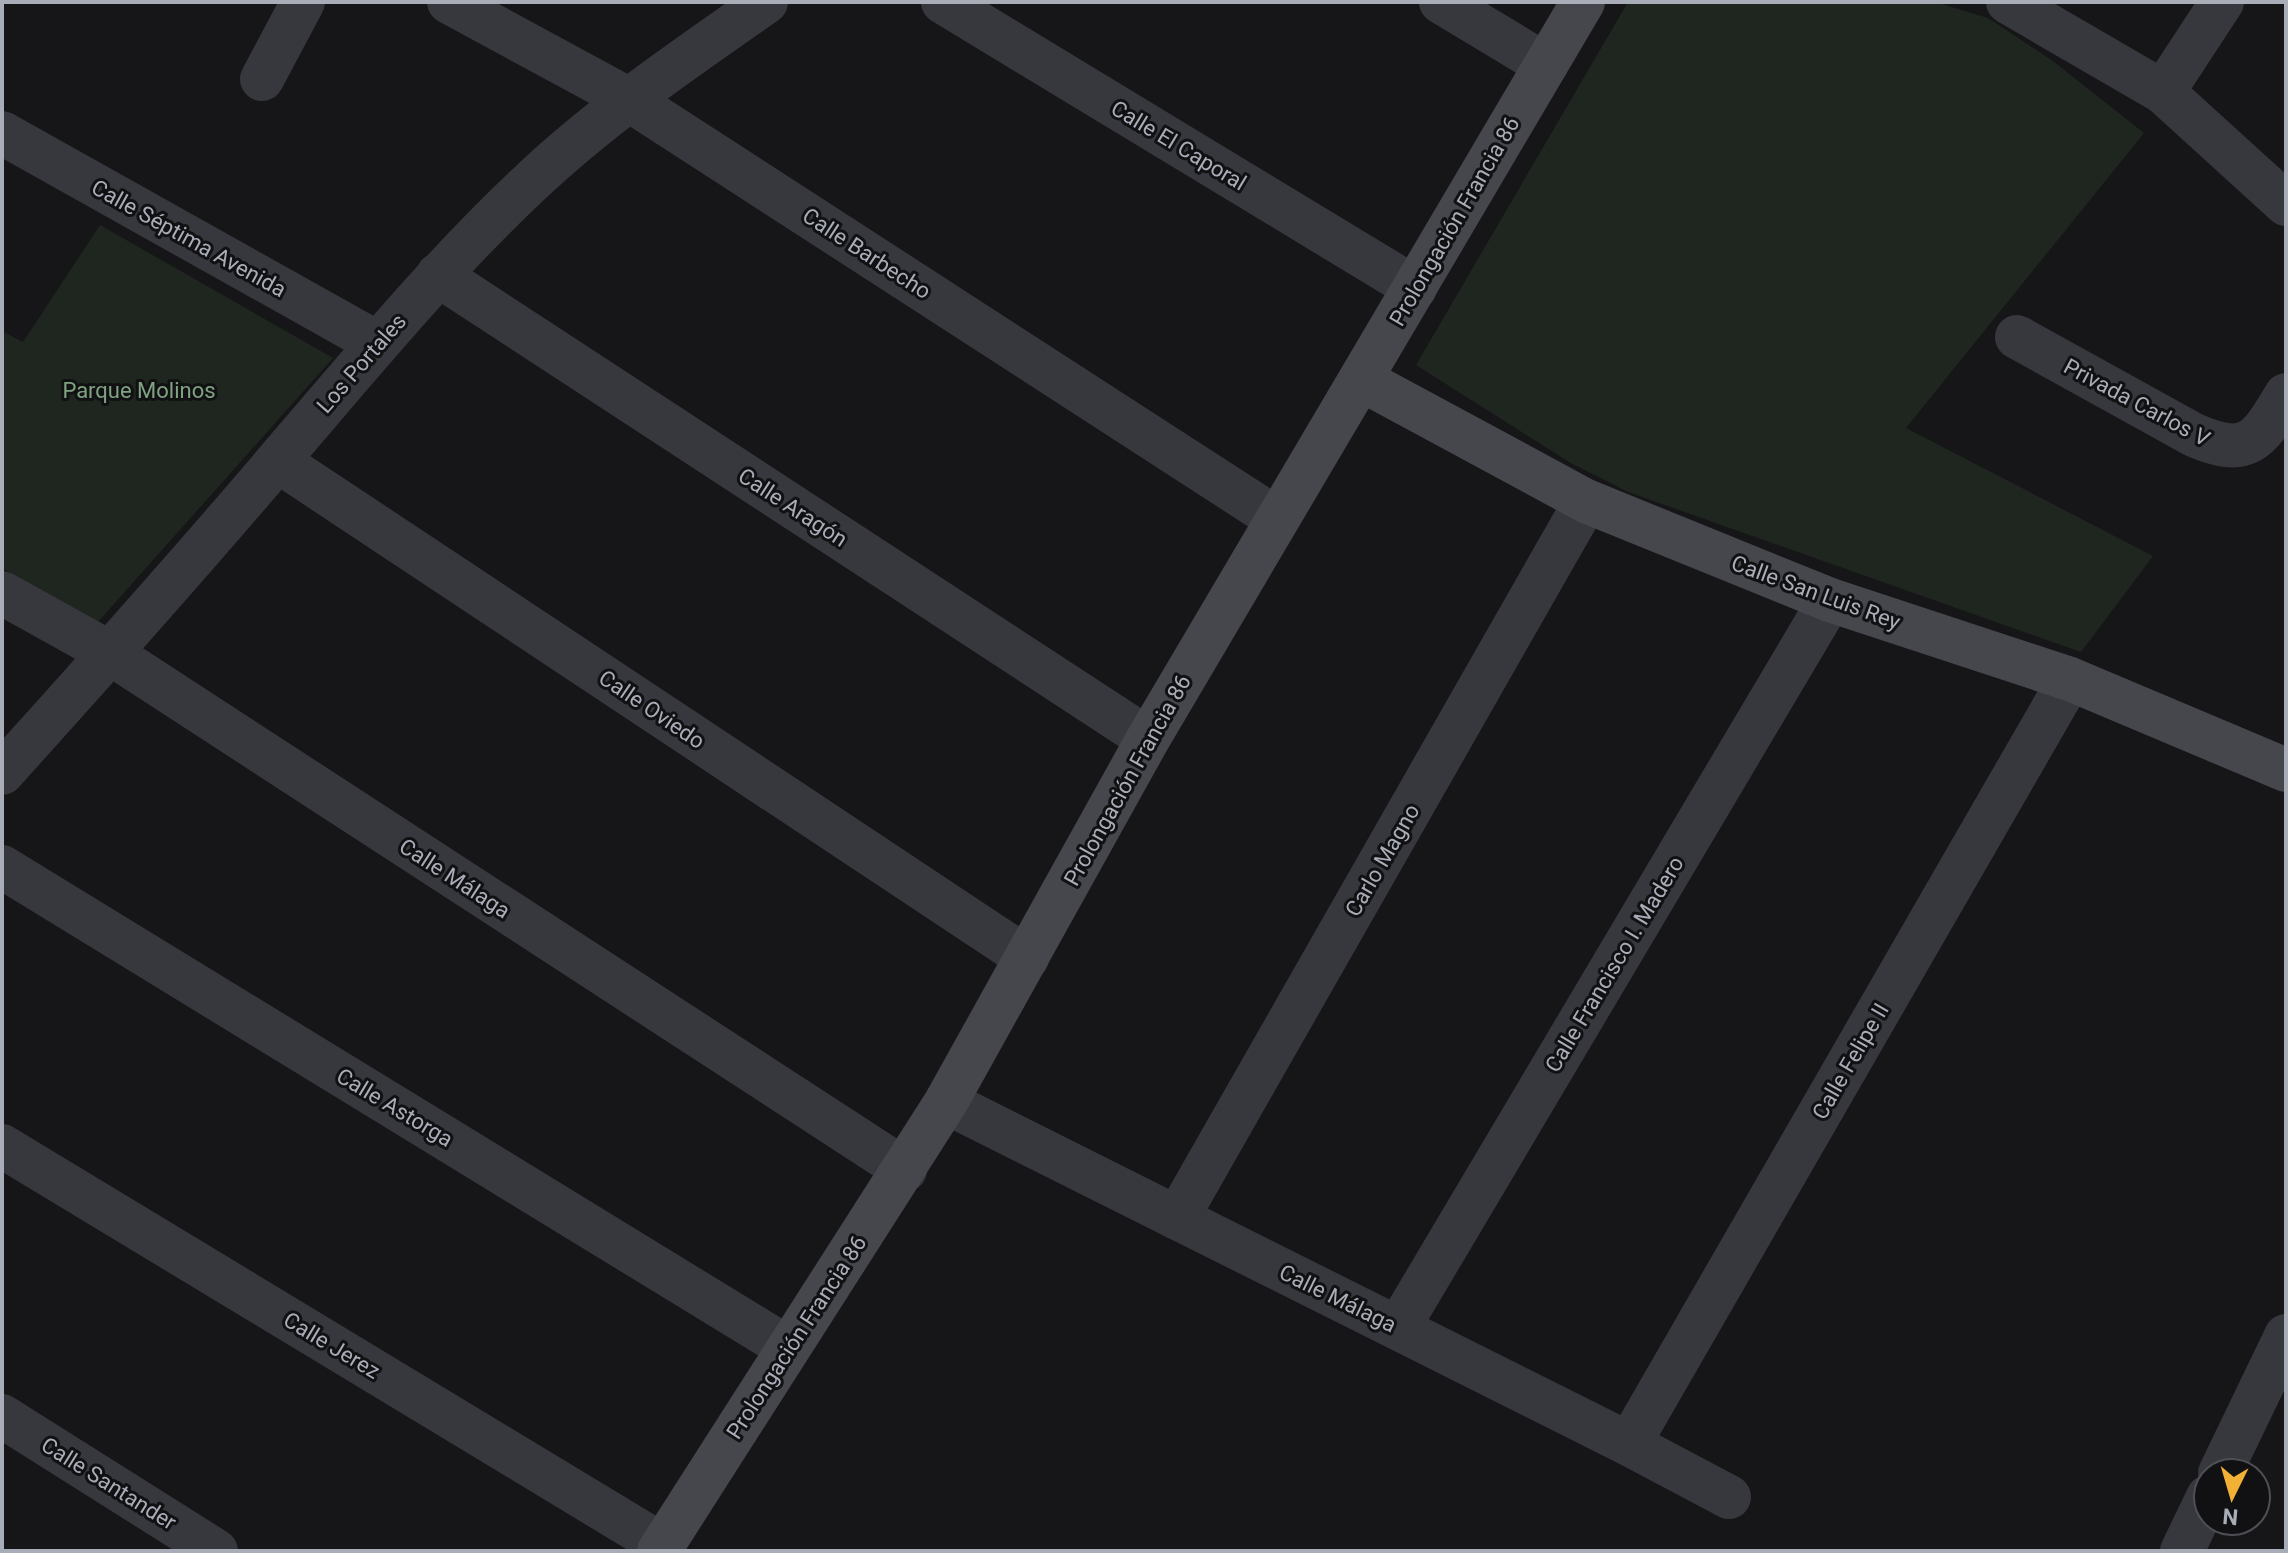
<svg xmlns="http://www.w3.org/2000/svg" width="2288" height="1553" viewBox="0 0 2288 1553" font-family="Roboto,sans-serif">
<rect width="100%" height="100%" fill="#161618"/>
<g fill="#1e261f">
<path d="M 1628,2 L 1935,2 L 1988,18 L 2053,61 L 2144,133 L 1906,428 L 2153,556 L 2081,652 L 1628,492 L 1569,462 L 1416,365 Z"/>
<path d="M 100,225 L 333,358 L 97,623 L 2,568 L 2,331 L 23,342 Z"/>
</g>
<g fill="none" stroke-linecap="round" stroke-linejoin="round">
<g stroke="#37383d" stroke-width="44">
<path d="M 449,2 L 628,99 L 1277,519"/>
<path d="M 943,2 L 1415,288"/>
<path d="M 1441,2 L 1546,65"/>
<path d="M 2008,2 L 2163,92 L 2286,204"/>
<path d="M 262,79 L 303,2"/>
<path d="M 2163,92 L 2222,2"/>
<path d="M 2,133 L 377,343"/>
<path d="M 438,275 L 1148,739"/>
<path d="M 2017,337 L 2194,435 C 2249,459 2259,440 2286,395"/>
<path d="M 278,461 L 1027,958"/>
<path d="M 2,593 L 110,653 L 905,1170"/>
<path d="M 2,773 C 95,670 188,566 278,460 C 360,365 439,268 531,182 C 603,114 685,59 766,2"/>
<path d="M 2,867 L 788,1348"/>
<path d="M 946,1102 L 1629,1444 L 1729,1497"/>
<path d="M 2,1146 L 662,1545"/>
<path d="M 1177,1218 L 1586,501"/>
<path d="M 1398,1328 L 1830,600"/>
<path d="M 2,1416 L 216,1551"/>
<path d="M 1629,1444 L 2070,679"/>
<path d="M 2220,1473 L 2286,1336"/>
<path d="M 2182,1551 L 2208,1497"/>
</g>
<g stroke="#45474d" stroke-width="44">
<path d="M 1362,380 L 1586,501 L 1830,600 L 2070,679 L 2286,770"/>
<path d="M 659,1551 L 946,1102 L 1148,739 L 1583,2"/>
</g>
</g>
<g text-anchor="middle" stroke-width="6" stroke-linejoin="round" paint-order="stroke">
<g font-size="22" fill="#a8adb8" stroke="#111113">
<text transform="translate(1179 145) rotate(31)" y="8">Calle El Caporal</text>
<text transform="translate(1454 221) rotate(-60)" y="8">Prolongación Francia 86</text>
<text transform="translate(189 238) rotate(29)" y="8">Calle Séptima Avenida</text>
<text transform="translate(867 253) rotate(33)" y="8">Calle Barbecho</text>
<text transform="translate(361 363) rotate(-49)" y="8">Los Portales</text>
<text transform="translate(2137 402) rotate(28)" y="8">Privada Carlos V</text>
<text transform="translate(793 507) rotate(33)" y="8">Calle Aragón</text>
<text transform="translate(1816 592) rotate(20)" y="8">Calle San Luis Rey</text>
<text transform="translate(652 709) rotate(34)" y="8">Calle Oviedo</text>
<text transform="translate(1127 780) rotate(-61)" y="8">Prolongación Francia 86</text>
<text transform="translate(1382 860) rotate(-60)" y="8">Carlo Magno</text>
<text transform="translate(455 878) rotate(33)" y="8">Calle Málaga</text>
<text transform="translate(1614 964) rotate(-59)" y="8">Calle Francisco I. Madero</text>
<text transform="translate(1850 1061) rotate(-60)" y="8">Calle Felipe II</text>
<text transform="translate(395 1107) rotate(31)" y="8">Calle Astorga</text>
<text transform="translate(1338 1298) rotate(26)" y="8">Calle Málaga</text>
<text transform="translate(796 1337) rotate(-57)" y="8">Prolongación Francia 86</text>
<text transform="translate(332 1345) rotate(31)" y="8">Calle Jerez</text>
<text transform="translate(109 1483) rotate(32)" y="8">Calle Santander</text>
</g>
<g font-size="22" fill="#7fa381" stroke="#111113">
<text x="139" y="398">Parque Molinos</text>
</g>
</g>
<rect width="2288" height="1553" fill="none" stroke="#a8adb8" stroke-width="8"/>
<g transform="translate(2232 1497) rotate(185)"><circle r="38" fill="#111113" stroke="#4d4f55" stroke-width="2"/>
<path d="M0-6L14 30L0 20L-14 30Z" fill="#f2b134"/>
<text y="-12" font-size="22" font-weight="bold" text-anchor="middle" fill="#a8adb8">N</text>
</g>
</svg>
